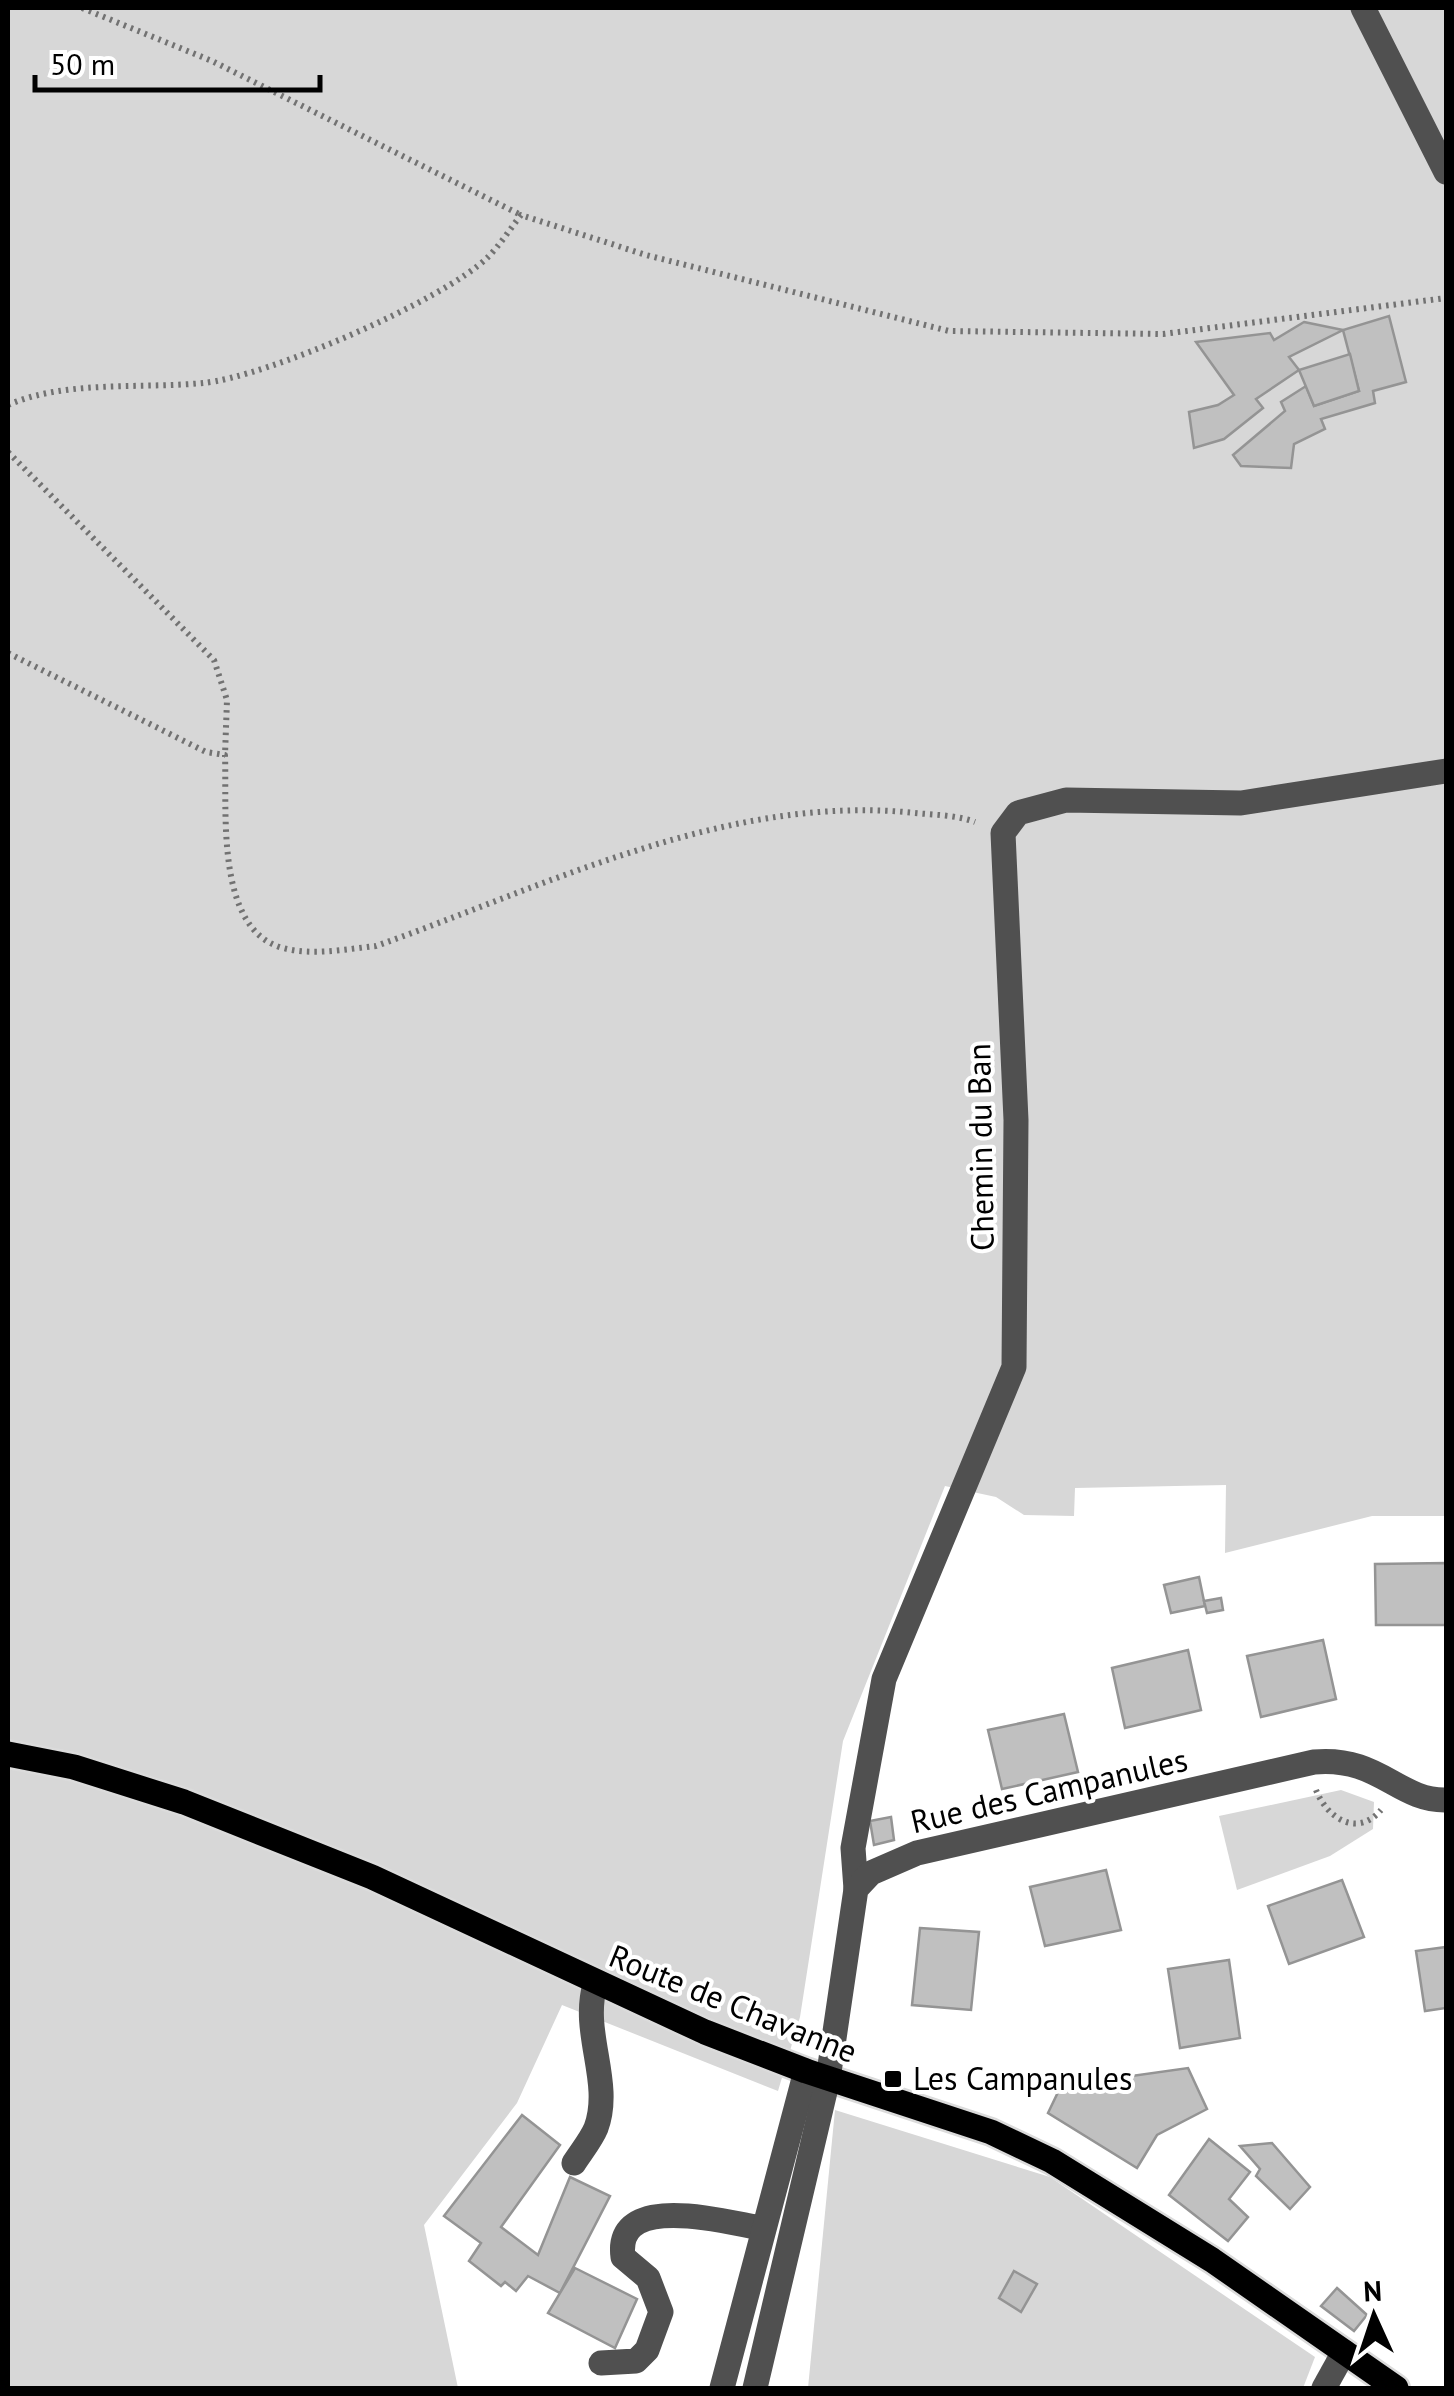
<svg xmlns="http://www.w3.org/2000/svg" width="1454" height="2396" viewBox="0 0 1454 2396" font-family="'PT Sans',sans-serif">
<rect width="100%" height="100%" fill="#fff"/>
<g fill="#d7d7d7">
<path d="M 8,8 L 1446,8 L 1446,1516 L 1372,1516 L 1225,1553 L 1226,1485 L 1075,1488 L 1074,1516 L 1024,1515 L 996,1497 L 945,1486 L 843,1741 L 800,2017 L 778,2091 L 562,2005 L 517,2103 L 424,2225 L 458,2388 L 8,2388 Z"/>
<path d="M 1341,1790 L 1374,1802 L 1373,1829 L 1330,1856 L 1237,1890 L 1219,1816 Z"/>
<path d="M 835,2110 L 1050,2177 L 1315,2357 L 1303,2388 L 808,2388 Z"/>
</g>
<g fill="#c0c0c0" stroke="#949494" stroke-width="2.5">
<path d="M 1389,316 L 1406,382 L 1373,391 L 1375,403 L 1321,419 L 1325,429 L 1294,444 L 1291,468 L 1241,466 L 1233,455 L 1285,411 L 1281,402 L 1306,386 L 1314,406 L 1359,391 L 1343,330 Z"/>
<path d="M 1304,322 L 1343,330 L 1289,357 L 1299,370 L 1256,399 L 1263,408 L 1224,439 L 1194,448 L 1189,412 L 1218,405 L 1234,395 L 1196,342 L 1270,333 L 1274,340 Z"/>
<path d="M 1350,354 L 1359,391 L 1314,406 L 1299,370 Z"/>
<path d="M 1446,1563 L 1446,1625 L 1376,1625 L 1375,1564 Z"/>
<path d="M 1199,1577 L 1205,1606 L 1171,1613 L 1164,1585 Z"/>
<path d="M 1221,1598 L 1223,1610 L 1207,1613 L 1204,1601 Z"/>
<path d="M 1323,1640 L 1336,1699 L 1261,1717 L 1247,1656 Z"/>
<path d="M 1188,1650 L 1201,1710 L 1125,1728 L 1112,1668 Z"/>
<path d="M 1064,1714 L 1078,1772 L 1002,1789 L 988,1730 Z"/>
<path d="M 891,1817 L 894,1840 L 874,1845 L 870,1821 Z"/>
<path d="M 1106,1870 L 1121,1930 L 1045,1946 L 1030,1887 Z"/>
<path d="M 1342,1880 L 1364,1937 L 1289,1964 L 1268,1906 Z"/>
<path d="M 920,1928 L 979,1932 L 971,2010 L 912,2005 Z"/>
<path d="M 1446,1947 L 1446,2008 L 1425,2011 L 1416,1951 Z"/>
<path d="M 1229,1960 L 1240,2038 L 1180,2048 L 1168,1969 Z"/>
<path d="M 1188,2068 L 1207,2109 L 1157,2135 L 1137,2168 L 1048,2113 L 1061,2086 Z"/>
<path d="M 522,2115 L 560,2145 L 501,2227 L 538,2255 L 570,2177 L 610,2196 L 560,2293 L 528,2276 L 516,2291 L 505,2282 L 501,2286 L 469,2261 L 481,2243 L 444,2216 Z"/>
<path d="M 1209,2139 L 1250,2172 L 1229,2199 L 1248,2217 L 1228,2241 L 1169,2195 Z"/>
<path d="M 1272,2143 L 1310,2187 L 1290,2209 L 1256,2176 L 1260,2169 L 1240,2146 Z"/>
<path d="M 575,2268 L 637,2299 L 615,2348 L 548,2313 Z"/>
<path d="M 1014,2271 L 1037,2284 L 1021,2312 L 999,2298 Z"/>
<path d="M 1337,2288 L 1367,2315 L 1354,2331 L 1321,2306 Z"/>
</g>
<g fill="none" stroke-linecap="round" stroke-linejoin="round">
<g stroke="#dbdbdb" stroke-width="30">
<path id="major" d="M 8,1754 L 74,1767 L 184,1802 L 372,1877 L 705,2032 L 806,2071 L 991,2132 L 1052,2161 L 1212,2260 L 1396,2388"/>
</g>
<g stroke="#727272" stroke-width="6" stroke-dasharray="2.5 5" stroke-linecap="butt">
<path d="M 82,8 L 212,61 L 521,215"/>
<path d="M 8,405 C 65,380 140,389 203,383 C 266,377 443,301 488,257 C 500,245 510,229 521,215 L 646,255 L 949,331 L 1163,334 L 1446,298"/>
<path d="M 8,452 L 214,660 L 227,700 L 225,755"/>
<path d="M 8,653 L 206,752 L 225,755 C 227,811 215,930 283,948 C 312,956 347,949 376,946 C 546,886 729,793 915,813 C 935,815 956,815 975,822"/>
<path d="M 1316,1790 C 1327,1818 1357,1838 1381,1810"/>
</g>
<g stroke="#505050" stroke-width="25">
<path d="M 1363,8 L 1446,172"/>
<path d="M 856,1889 L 853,1848 L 884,1679 L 1014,1367 L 1016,1120 L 1003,833 L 1018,813 L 1066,800 L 1241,803 L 1446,771"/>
<path d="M 574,2163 C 581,2152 591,2140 596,2128 C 613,2082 581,2033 595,1985"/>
<path d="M 601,2363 L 636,2361 L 647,2350 L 661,2312 L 648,2278 L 623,2257 C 614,2191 724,2222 762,2228"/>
<path d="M 722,2388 L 806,2071"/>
<path d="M 755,2388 L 828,2079 L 856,1889 L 871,1873 L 917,1853 L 1314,1762 C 1379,1756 1398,1801 1446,1800"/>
<path d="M 1324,2388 L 1344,2352"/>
</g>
<use href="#major" stroke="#000" stroke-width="25"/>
</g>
<rect fill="#000" stroke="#fff" stroke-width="4" x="883" y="2069" width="20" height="20" rx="5"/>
<g text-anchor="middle" stroke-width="8" stroke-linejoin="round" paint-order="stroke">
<g font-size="32" fill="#000" stroke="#fff">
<text transform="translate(981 1147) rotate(-91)" y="11">Chemin du Ban</text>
<text transform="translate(1049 1791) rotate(-13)" y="11">Rue des Campanules</text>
<text transform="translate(733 2004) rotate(22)" y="11">Route de Chavanne</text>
</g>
<g font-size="32" fill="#000" stroke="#fff" text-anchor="start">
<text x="913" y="2090">Les Campanules</text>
</g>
</g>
<rect width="1454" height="2396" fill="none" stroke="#000000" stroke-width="20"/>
<g transform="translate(1374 2316) rotate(357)" stroke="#ffffff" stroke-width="8" paint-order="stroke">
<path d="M0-8L18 38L0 25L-18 38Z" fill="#000000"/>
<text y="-15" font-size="28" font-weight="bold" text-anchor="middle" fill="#000000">N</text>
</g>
<path d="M35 75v15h285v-15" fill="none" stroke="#000000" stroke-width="5"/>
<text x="50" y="75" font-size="30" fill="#000000" stroke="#ffffff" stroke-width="8" paint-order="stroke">50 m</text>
</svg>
